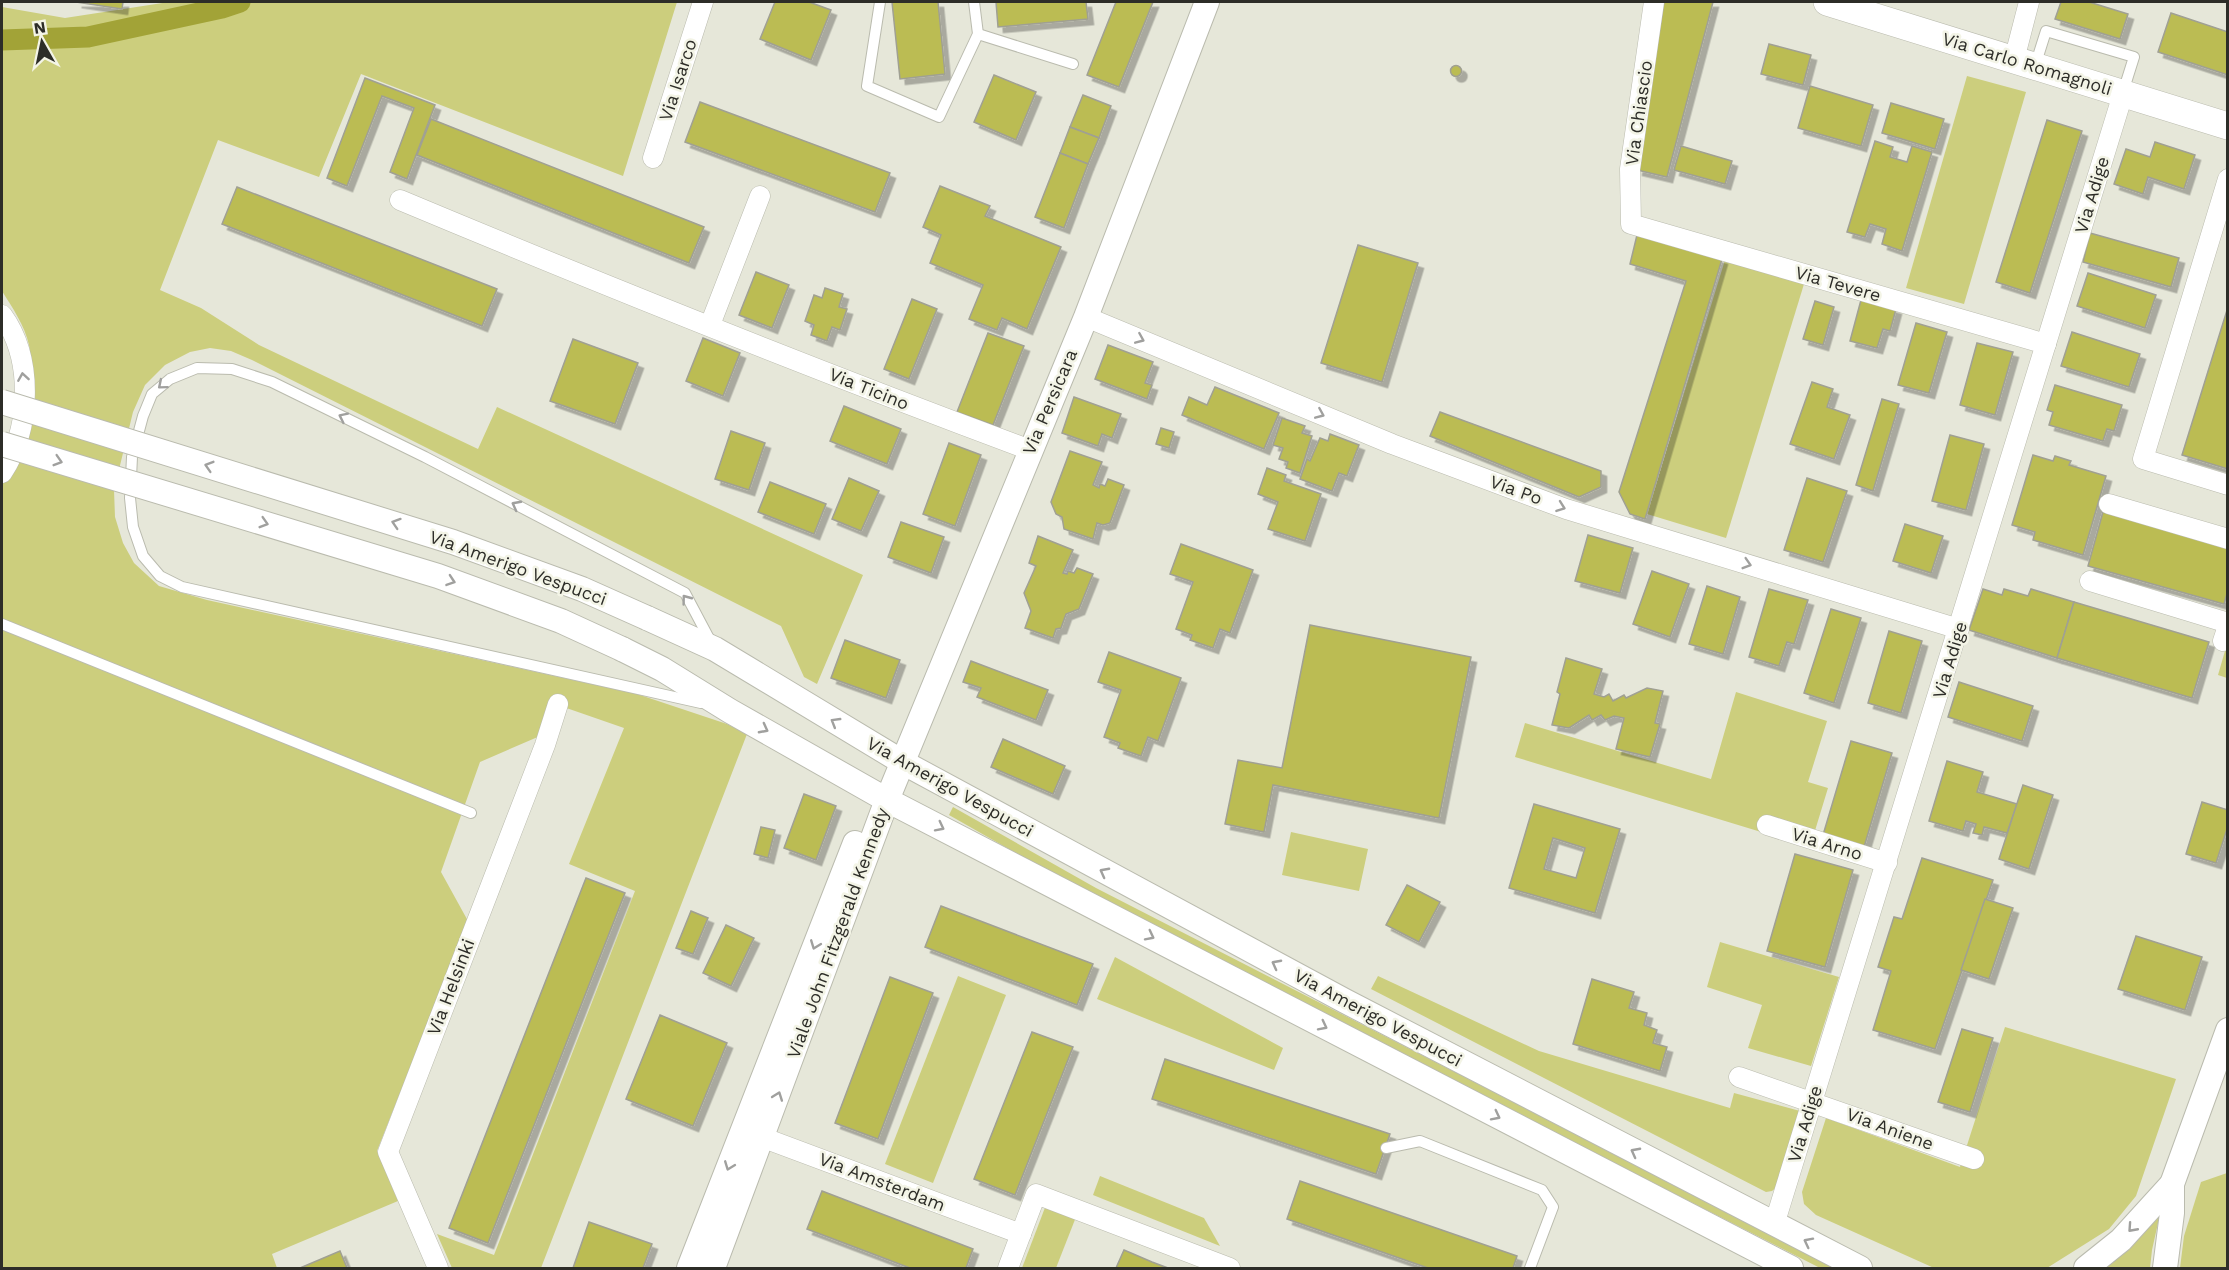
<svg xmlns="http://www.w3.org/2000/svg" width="2229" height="1270" viewBox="0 0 2229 1270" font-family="'Work Sans',sans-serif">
<defs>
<filter id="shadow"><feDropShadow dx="5.5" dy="5.5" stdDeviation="0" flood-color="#0004"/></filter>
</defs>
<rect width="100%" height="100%" fill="#e6e7d9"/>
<g fill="#ccce7d">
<path d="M 169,2 L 677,2 L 623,176 L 361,74 L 319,177 L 218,140 L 160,290 L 201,308 L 259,345 L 478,449 L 497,407 L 863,575 L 817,684 L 804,677 L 781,626 L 252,360 L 231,351 L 210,348 L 190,352 L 165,365 L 145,385 L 133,412 L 114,490 L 115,517 L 123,543 L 134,563 L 159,586 L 207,600 L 637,694 L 727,724 L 747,734 L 541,1268 L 452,1268 L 437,1234 L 494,1255 L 635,891 L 569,864 L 624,728 L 552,703 L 540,736 L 480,762 L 441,872 L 468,921 L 377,1151 L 398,1201 L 272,1254 L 277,1268 L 2,1268 L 2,482 C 13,441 37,388 29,345 C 25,326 12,307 2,291 L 2,7 L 65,18 Z"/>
<path d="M 1967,76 L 2026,92 L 1964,304 L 1906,288 Z"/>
<path d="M 1725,260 L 1804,284 L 1726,538 L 1647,514 Z"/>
<path d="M 2227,644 L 2227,678 L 2218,675 Z"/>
<path d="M 1736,692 L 1827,721 L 1808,782 L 1828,788 L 1810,847 L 1515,757 L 1525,723 L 1711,779 Z"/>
<path d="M 953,807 L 1096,888 L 1837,1268 L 1820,1268 L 1093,897 L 949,815 Z"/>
<path d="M 1291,832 L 1368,849 L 1359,891 L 1282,875 Z"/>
<path d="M 1720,942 L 1839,977 L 1811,1066 L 1748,1048 L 1762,1005 L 1707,987 Z"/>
<path d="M 1115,957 L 1283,1048 L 1274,1070 L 1097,999 Z"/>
<path d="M 958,976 L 1006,995 L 933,1183 L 885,1164 Z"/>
<path d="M 1378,976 L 1539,1051 L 1730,1108 L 1734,1093 L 1800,1111 L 1777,1187 L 1772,1191 L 1766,1192 L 1371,989 Z"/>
<path d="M 2005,1027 L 2176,1079 L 2136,1196 L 2109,1229 L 2047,1268 L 1934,1268 L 1816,1215 L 1804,1204 L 1802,1192 L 1826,1118 L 1960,1167 Z"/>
<path d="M 2227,1173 L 2227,1268 L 2180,1268 L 2184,1236 L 2201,1182 Z"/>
<path d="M 1100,1176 L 1204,1218 L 1220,1246 L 1093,1195 Z"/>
<path d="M 1046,1205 L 1076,1217 L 1056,1268 L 1022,1268 Z"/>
<path d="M 2162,1205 L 2152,1250 L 2150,1268 L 2104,1268 Z"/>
</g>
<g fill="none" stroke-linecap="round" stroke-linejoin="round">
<path stroke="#a2a337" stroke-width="21" d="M 2,40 L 88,37 L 222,8 L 240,2"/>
</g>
<g fill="#bbbc53" stroke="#a0a093" stroke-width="1.5" fill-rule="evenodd" filter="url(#shadow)">
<path d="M 76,2 L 123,2 L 122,9 Z"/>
<path d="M 775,2 L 809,2 L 831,10 L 811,60 L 760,39 Z"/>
<path d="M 892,2 L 938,2 L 945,74 L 900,79 Z"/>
<path d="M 996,2 L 1086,2 L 1088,19 L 998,27 Z"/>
<path d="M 1116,2 L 1153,2 L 1119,87 L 1087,75 Z"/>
<path d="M 1664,2 L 1713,2 L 1667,177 L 1637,170 Z"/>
<path d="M 2061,2 L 2089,2 L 2128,14 L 2120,39 L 2055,19 Z"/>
<path d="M 2171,13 L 2228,32 L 2228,75 L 2158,52 Z"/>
<path d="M 1769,44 L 1811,55 L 1803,85 L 1761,74 Z"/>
<circle cx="1456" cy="71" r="5.5"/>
<path d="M 994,75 L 1036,92 L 1016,140 L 974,122 Z"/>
<path d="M 365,78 L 435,105 L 407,179 L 390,172 L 414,108 L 382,96 L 347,186 L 327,178 Z"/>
<path d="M 1810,86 L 1873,105 L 1861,146 L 1798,128 Z"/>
<path d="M 1083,95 L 1111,106 L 1099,138 L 1070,127 Z"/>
<path d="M 700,102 L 890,173 L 875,212 L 685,142 Z"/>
<path d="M 1891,103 L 1944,119 L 1935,149 L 1882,133 Z"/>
<path d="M 431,119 L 704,227 L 689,263 L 417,155 Z"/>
<path d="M 2047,120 L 2082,131 L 2030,293 L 1996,282 Z"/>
<path d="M 1070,127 L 1099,138 L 1088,164 L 1060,153 Z"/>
<path d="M 1875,141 L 1893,147 L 1890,157 L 1907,162 L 1912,146 L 1932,152 L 1902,251 L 1882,244 L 1886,229 L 1870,224 L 1865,237 L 1847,232 Z"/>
<path d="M 2155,142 L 2195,155 L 2184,189 L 2148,177 L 2143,194 L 2114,184 L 2126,149 L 2150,157 Z"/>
<path d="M 1681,146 L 1732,161 L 1725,184 L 1674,170 Z"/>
<path d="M 1060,153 L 1088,164 L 1064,228 L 1035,217 Z"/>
<path d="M 940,186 L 990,206 L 985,216 L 1061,247 L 1027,329 L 1002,318 L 997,330 L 969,319 L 983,285 L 930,263 L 941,235 L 923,227 Z"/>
<path d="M 237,187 L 497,289 L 482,326 L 222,224 Z"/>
<path d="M 2090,233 L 2179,258 L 2171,287 L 2083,262 Z"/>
<path d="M 1637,235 L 1722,259 L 1645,519 L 1630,514 L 1619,492 L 1686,281 L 1630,264 Z"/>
<path d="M 1358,245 L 1418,263 L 1382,382 L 1321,363 Z"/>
<path d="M 756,272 L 789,285 L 772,328 L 739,315 Z"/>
<path d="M 2088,273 L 2156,295 L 2145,328 L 2077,306 Z"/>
<path d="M 825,288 L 843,294 L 839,307 L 847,309 L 840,330 L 832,327 L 827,341 L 811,335 L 814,325 L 805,321 L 814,295 L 822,298 Z"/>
<path d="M 912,299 L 937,309 L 909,379 L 884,369 Z"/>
<path d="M 1861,300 L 1896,309 L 1890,331 L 1883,329 L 1877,348 L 1850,341 Z"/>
<path d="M 1815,301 L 1834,307 L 1823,345 L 1803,339 Z"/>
<path d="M 2228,307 L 2228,469 L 2182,455 Z"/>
<path d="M 1916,323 L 1947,332 L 1929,393 L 1898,385 Z"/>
<path d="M 2072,332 L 2140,354 L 2129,387 L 2061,366 Z"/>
<path d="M 988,333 L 1024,346 L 993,425 L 957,412 Z"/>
<path d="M 703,338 L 740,353 L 723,396 L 686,381 Z"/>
<path d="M 573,339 L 638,363 L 615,424 L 550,401 Z"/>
<path d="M 1977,343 L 2013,352 L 1995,415 L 1960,405 Z"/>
<path d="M 1108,345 L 1153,362 L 1145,383 L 1152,385 L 1147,399 L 1095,379 Z"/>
<path d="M 1812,382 L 1833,389 L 1827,407 L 1850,415 L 1834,459 L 1790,444 Z"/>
<path d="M 2055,385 L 2122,405 L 2114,431 L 2107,429 L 2103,441 L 2049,425 L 2053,412 L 2047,410 Z"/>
<path d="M 1215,387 L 1279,413 L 1264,449 L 1182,415 L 1189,397 L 1207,405 Z"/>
<path d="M 1074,397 L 1121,414 L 1112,438 L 1102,434 L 1098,446 L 1062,433 Z"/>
<path d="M 1882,399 L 1899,404 L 1873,491 L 1856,485 Z"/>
<path d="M 844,406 L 901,429 L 887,464 L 830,441 Z"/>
<path d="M 1440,412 L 1601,471 L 1601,487 L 1579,497 L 1430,436 Z"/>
<path d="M 1282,418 L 1305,426 L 1302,433 L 1312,436 L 1300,473 L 1286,468 L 1288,462 L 1279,459 L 1283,448 L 1273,445 Z"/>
<path d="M 1161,428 L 1174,432 L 1169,448 L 1156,444 Z"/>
<path d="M 731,431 L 765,443 L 749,490 L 715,479 Z"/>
<path d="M 1330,434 L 1359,445 L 1347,476 L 1339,473 L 1332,491 L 1300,479 L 1307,459 L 1310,461 L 1320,438 L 1328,441 Z"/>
<path d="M 1950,435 L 1984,444 L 1966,510 L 1932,501 Z"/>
<path d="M 949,443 L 981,455 L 955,526 L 923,514 Z"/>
<path d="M 1070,451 L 1102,462 L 1093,485 L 1099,488 L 1100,484 L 1105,486 L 1108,479 L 1124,485 L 1110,523 L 1103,525 L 1097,523 L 1093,539 L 1064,529 L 1062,517 L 1056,514 L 1051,502 Z"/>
<path d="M 2033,455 L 2053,461 L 2055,456 L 2071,461 L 2069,465 L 2106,476 L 2083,555 L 2033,540 L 2035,532 L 2012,525 Z"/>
<path d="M 1267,468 L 1286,475 L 1284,481 L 1321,494 L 1305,541 L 1268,529 L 1278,502 L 1258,494 Z"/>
<path d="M 849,478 L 879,491 L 861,531 L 832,519 Z"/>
<path d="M 1807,478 L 1847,491 L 1823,562 L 1784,550 Z"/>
<path d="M 770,482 L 826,504 L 814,534 L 758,512 Z"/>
<path d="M 2103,512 L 2228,547 L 2228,590 L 2224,604 L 2088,566 Z"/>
<path d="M 901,522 L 944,537 L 931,573 L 888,557 Z"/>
<path d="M 1905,524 L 1943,536 L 1931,573 L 1893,561 Z"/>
<path d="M 1588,535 L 1633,548 L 1620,593 L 1575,581 Z"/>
<path d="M 1038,536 L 1073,550 L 1063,573 L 1067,574 L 1068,571 L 1074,573 L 1077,568 L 1093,574 L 1079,609 L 1066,614 L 1061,628 L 1056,629 L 1053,638 L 1025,628 L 1031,611 L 1024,593 L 1036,566 L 1029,563 Z"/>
<path d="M 1181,544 L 1253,570 L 1230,633 L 1220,629 L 1213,648 L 1190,640 L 1192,635 L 1176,629 L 1193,582 L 1170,574 Z"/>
<path d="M 1652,571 L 1689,584 L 1670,637 L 1633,624 Z"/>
<path d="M 1707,586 L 1740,597 L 1723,654 L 1689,644 Z"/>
<path d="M 1769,589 L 1808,600 L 1794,644 L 1787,642 L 1779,666 L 1749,657 Z"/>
<path d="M 1983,589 L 2002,595 L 2004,589 L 2028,596 L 2031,589 L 2074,602 L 2057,658 L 1969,630 Z"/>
<path d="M 2074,602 L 2209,642 L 2192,698 L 2057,658 Z"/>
<path d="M 1831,609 L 1861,618 L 1834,703 L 1804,693 Z"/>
<path d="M 1310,625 L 1471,657 L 1439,818 L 1273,785 L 1264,832 L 1225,824 L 1238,760 L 1282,768 Z"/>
<path d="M 1889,631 L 1922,641 L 1901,713 L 1868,703 Z"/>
<path d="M 845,640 L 900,660 L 886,698 L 831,678 Z"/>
<path d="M 1109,652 L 1181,678 L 1158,741 L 1148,737 L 1141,756 L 1118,748 L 1120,743 L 1104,737 L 1121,690 L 1098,682 Z"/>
<path d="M 1566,658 L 1602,669 L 1594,694 L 1604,697 L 1609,694 L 1613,701 L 1624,695 L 1626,698 L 1647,688 L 1663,691 L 1655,723 L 1660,724 L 1650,757 L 1616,749 L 1624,718 L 1614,716 L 1605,720 L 1601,715 L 1592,720 L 1589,715 L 1569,728 L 1552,725 L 1560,694 L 1557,692 Z"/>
<path d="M 971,661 L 1048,690 L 1036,720 L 977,697 L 981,688 L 963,682 Z"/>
<path d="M 1959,682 L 2033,706 L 2022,741 L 1948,717 Z"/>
<path d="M 1003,739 L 1065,766 L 1053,794 L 991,767 Z"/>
<path d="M 1851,741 L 1892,753 L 1864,847 L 1823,835 Z"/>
<path d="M 1947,761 L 1983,772 L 1977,792 L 2017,804 L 2007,833 L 1984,827 L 1982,835 L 1973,833 L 1976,824 L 1966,821 L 1963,831 L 1929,821 Z"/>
<path d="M 2023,785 L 2053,795 L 2029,869 L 1999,859 Z"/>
<path d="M 804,794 L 836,806 L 816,860 L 784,848 Z"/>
<path d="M 2202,802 L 2228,810 L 2228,826 L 2216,863 L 2186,854 Z"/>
<path d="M 1534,804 L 1620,829 L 1595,913 L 1509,888 ZM 1553,838 L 1585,848 L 1576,878 L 1544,869 Z"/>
<path d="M 761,827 L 775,830 L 768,858 L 754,854 Z"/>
<path d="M 1795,854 L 1853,870 L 1825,967 L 1767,951 Z"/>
<path d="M 1922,858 L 1993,880 L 1935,1049 L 1873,1030 L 1891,971 L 1878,967 L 1894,917 L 1902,919 Z"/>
<path d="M 586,878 L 625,893 L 488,1243 L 449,1228 Z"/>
<path d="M 1407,885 L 1440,902 L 1419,942 L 1386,925 Z"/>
<path d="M 1985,899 L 2013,908 L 1989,979 L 1961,970 Z"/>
<path d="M 941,906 L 1093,964 L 1077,1005 L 925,947 Z"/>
<path d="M 691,911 L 708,918 L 693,954 L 676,948 Z"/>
<path d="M 726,925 L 754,938 L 731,986 L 703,973 Z"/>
<path d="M 2136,936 L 2202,957 L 2185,1010 L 2118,989 Z"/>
<path d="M 890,977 L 933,993 L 878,1139 L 835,1123 Z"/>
<path d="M 1592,979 L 1634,992 L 1629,1008 L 1647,1013 L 1644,1025 L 1657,1030 L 1653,1043 L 1667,1047 L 1660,1071 L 1573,1044 Z"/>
<path d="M 660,1015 L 727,1043 L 693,1126 L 626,1099 Z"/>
<path d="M 1962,1029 L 1993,1038 L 1970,1112 L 1938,1102 Z"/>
<path d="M 1032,1032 L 1073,1047 L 1015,1195 L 974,1179 Z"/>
<path d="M 1165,1059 L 1390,1134 L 1376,1174 L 1152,1099 Z"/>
<path d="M 1300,1181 L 1517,1256 L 1513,1268 L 1428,1268 L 1287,1219 Z"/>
<path d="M 822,1191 L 973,1249 L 966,1268 L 910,1268 L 807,1229 Z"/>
<path d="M 589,1222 L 652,1244 L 643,1268 L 573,1268 Z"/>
<path d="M 1124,1250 L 1152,1262 L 1168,1268 L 1116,1268 Z"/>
<path d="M 340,1251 L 347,1268 L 300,1268 Z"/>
</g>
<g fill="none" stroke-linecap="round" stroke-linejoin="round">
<g stroke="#babbae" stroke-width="12">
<g id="service">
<path d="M 880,2 L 867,86 L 939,117 L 978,34 L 974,2"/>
<path d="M 978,34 L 1073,64"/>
<path d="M 2035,66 L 2046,31 L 2134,57 L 2123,92"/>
<path d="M 2,624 L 471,813"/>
<path d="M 701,703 L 182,587 L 160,576 L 143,556 L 133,527 L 130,498 L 132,457 L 143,416 L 152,394 L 170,379 L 197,368 L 232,369 L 272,382 L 425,457 L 685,593 L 712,644"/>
<path d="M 1386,1148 L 1420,1141 L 1542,1190 L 1553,1207 L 1530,1268"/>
</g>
</g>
<g stroke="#babbae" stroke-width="21">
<g id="minor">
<path d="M 1654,2 L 1630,169 L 1631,224 L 2046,344"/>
<path d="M 2014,60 L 2029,2"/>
<path d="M 653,158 L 703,2"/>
<path d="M 2228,179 L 2143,459 L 2228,485"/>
<path d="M 400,200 C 608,287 818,371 1030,450"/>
<path d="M 2,315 C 34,359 31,429 2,473"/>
<path d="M 1086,317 L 1392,444 L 1566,509 L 1959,629"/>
<path d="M 710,325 L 760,196"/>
<path d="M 2109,504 L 2228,539"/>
<path d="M 2090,581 L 2228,623"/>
<path d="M 2223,641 L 2228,626"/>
<path d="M 1767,825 L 1887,863"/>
<path d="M 1739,1077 L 1974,1159"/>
<path d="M 748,1132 L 1021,1234"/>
<path d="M 1774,1225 L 2123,94"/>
<path d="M 438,1268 L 388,1152 L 545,745 L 558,704"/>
<path d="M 1008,1268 L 1036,1194 L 1230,1268"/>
</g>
</g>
<g stroke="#babbae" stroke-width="26">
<g id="tertiary">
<path d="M 647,618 L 715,649 L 904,763 L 1345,1001 L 1860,1268"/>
<path d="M 622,649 L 662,669 L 730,711 L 887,800 L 1791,1268"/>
<path d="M 689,1268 L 855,843"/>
<path d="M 713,1268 L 887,800 L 1086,317 L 1207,2"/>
<path d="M 2086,1268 L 2121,1240 L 2172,1184"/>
<path d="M 2165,1268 L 2172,1213 L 2172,1184 L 2228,1030"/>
</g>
</g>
<g stroke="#babbae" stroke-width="28">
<path id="secondary" d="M 1827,2 L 2228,126"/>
</g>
<use href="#service" stroke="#fff" stroke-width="10"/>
<use href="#minor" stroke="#fff" stroke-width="20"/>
<use href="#tertiary" stroke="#fff" stroke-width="24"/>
<use href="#secondary" stroke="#fff" stroke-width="27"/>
<g stroke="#babbae" stroke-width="26" stroke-linecap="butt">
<g id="tertiary-bridge">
<path d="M 2,402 L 453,542 L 582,589 L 647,618"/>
<path d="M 2,444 L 438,576 L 561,621 L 622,649"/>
</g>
</g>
<use href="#tertiary-bridge" stroke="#fff" stroke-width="24"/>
</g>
<defs><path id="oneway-chevron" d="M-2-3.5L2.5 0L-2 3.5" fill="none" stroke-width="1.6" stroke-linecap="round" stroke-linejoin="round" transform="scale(1.5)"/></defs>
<g stroke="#a0a09e">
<use href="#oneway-chevron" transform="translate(1140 339) rotate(23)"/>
<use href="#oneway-chevron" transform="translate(23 377) rotate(-99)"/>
<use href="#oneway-chevron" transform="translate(162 385) rotate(140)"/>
<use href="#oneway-chevron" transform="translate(1320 414) rotate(23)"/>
<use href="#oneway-chevron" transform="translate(343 417) rotate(-154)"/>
<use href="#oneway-chevron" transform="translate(58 461) rotate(17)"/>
<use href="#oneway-chevron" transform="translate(209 466) rotate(-163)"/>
<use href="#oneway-chevron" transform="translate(516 505) rotate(-152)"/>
<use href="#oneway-chevron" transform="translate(1561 507) rotate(20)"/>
<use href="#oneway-chevron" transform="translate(264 523) rotate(17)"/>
<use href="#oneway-chevron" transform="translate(396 523) rotate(-162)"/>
<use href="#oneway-chevron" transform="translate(1747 564) rotate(17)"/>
<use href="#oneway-chevron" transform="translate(451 581) rotate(19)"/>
<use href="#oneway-chevron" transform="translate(686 599) rotate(-127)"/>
<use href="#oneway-chevron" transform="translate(835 722) rotate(-149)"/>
<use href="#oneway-chevron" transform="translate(764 729) rotate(28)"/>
<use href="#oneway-chevron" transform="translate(940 827) rotate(27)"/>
<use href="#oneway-chevron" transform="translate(1104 872) rotate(-152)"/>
<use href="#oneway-chevron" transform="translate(1150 936) rotate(27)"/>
<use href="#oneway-chevron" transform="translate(815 945) rotate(111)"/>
<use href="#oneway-chevron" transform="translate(1276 964) rotate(-152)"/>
<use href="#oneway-chevron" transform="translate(1323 1026) rotate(27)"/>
<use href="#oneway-chevron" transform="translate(778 1096) rotate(-70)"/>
<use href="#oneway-chevron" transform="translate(1496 1116) rotate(27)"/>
<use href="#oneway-chevron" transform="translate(1635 1152) rotate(-152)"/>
<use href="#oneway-chevron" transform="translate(729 1166) rotate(111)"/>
<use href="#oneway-chevron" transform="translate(2132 1228) rotate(132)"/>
<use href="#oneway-chevron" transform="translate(1808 1242) rotate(-153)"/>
</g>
<g text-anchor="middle" stroke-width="5" stroke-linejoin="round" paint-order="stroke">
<g font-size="18" fill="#2d2d28" stroke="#f3f4e6">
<text transform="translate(2027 64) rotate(17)" y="6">Via Carlo Romagnoli</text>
<text transform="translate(678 80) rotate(-72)" y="6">Via Isarco</text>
<text transform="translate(1639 113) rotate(-82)" y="6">Via Chiascio</text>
<text transform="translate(2092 195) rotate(-73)" y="6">Via Adige</text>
<text transform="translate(1838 284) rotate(16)" y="6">Via Tevere</text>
<text transform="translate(869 389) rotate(22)" y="6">Via Ticino</text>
<text transform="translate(1050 402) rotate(-67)" y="6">Via Persicara</text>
<text transform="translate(1516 490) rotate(20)" y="6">Via Po</text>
<text transform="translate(518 568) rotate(20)" y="6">Via Amerigo Vespucci</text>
<text transform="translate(1950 660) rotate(-73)" y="6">Via Adige</text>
<text transform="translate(950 787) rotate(29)" y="6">Via Amerigo Vespucci</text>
<text transform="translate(1827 844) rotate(17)" y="6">Via Arno</text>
<text transform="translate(838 933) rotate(-70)" y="6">Viale John Fitzgerald Kennedy</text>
<text transform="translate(451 987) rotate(-69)" y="6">Via Helsinki</text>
<text transform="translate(1378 1018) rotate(28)" y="6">Via Amerigo Vespucci</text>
<text transform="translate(1805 1124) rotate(-73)" y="6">Via Adige</text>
<text transform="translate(1890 1129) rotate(20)" y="6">Via Aniene</text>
<text transform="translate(882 1182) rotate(21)" y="6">Via Amsterdam</text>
</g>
</g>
<rect width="2229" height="1270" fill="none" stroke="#2d2d28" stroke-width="6"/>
<g transform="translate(42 42) rotate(351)" stroke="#f3f4e6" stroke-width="4.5" paint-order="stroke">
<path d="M0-4.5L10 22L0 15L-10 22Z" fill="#2d2d28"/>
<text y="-9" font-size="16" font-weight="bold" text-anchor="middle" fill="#2d2d28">N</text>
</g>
</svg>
